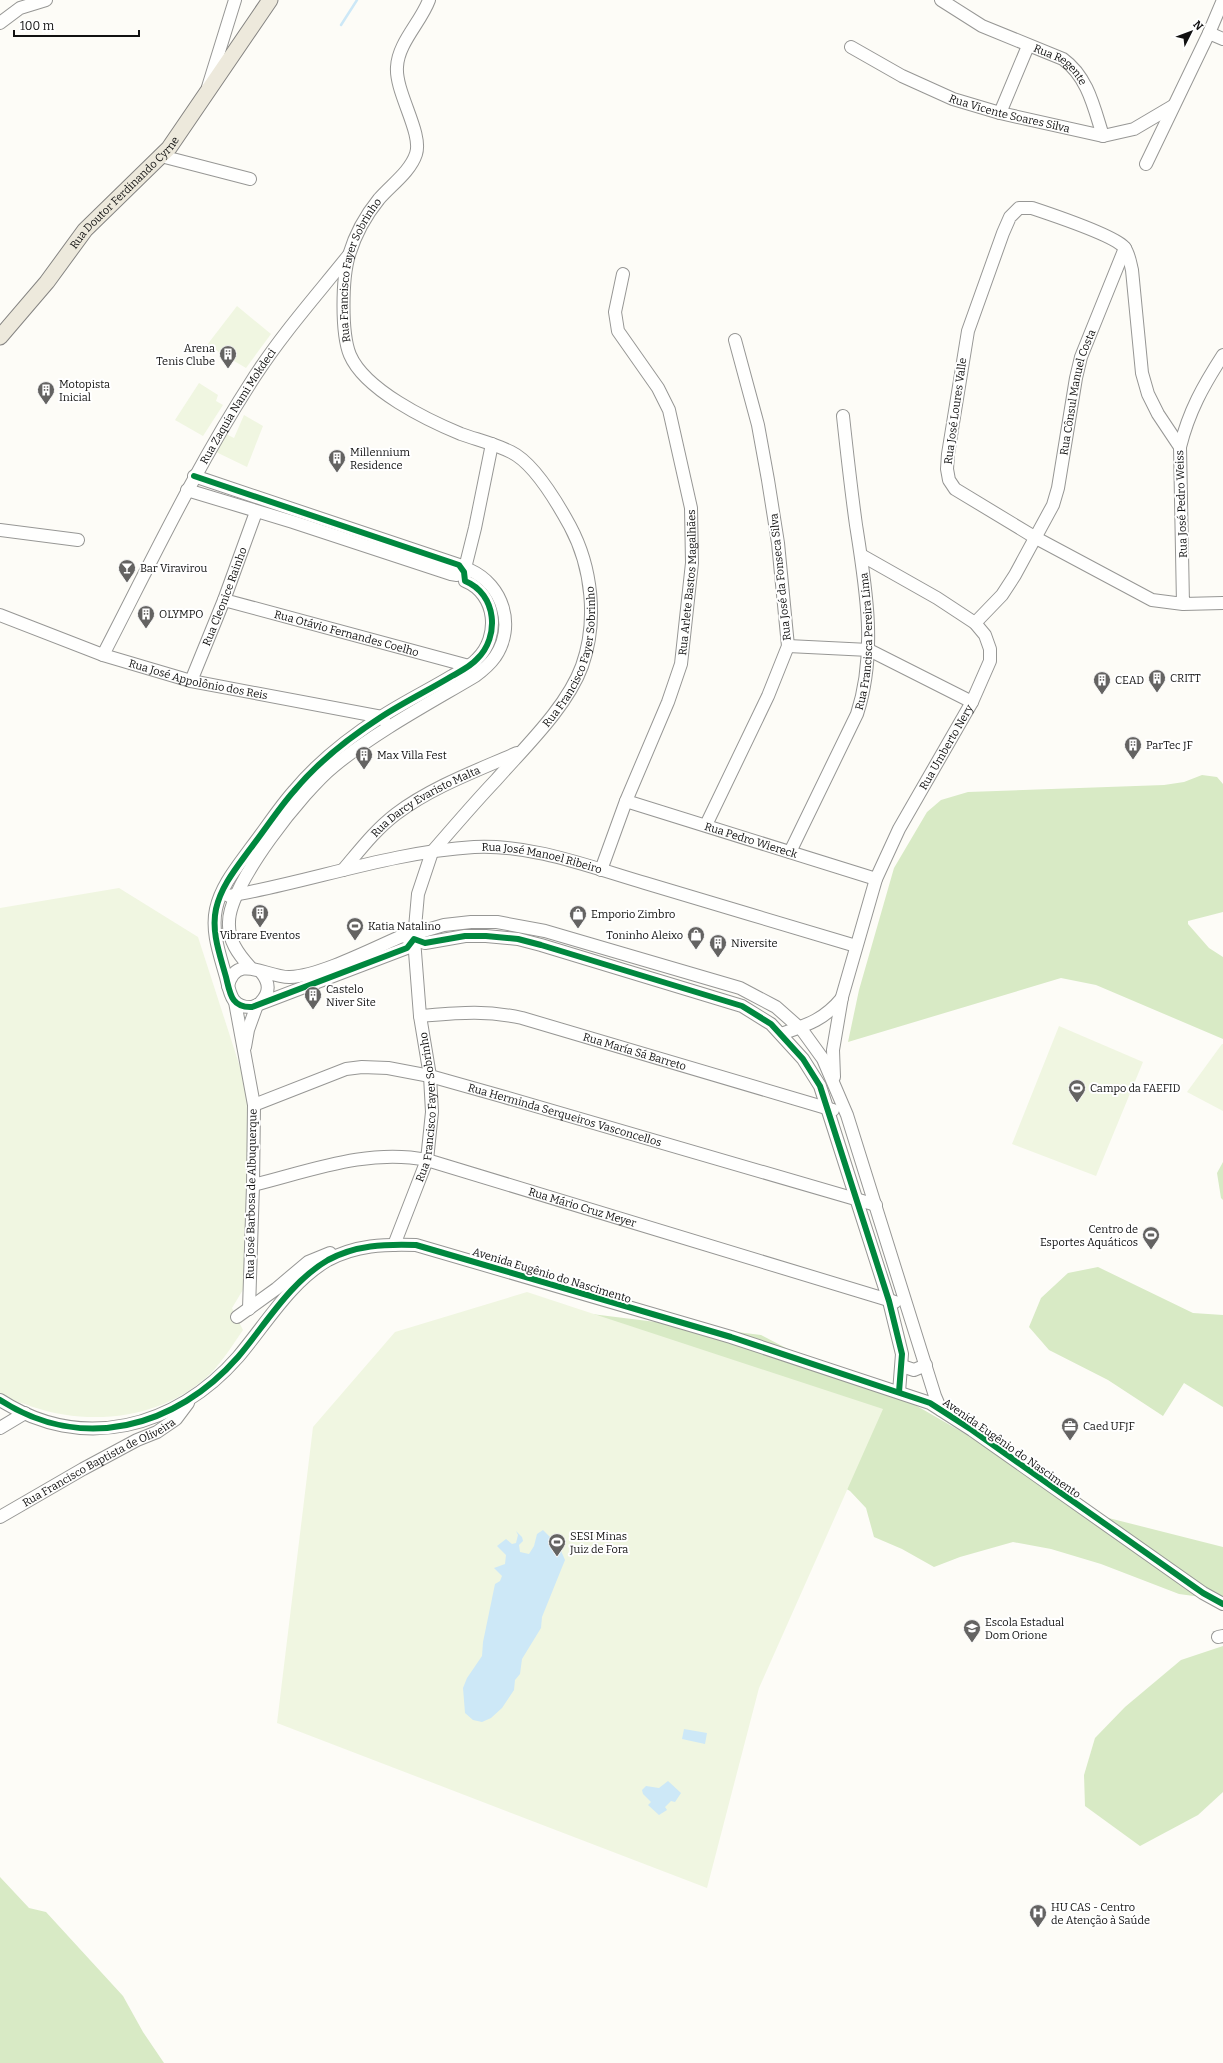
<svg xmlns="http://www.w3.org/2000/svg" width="1223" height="2063" viewBox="0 0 1223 2063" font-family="Bitter,serif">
<rect width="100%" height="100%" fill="#fdfcf7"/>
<g fill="#d8eac5">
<path d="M 1202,775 L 1217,777 L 1223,784 L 1223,912 L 1188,921 L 1188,924 L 1209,948 L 1223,957 L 1223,1039 L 1096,985 L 1061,978 L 848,1042 L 859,990 L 894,868 L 927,812 L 941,800 L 968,792 L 1164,785 L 1184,782 Z"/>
<path d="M 1223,1162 L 1223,1200 L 1221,1198 L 1217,1173 Z"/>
<path d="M 1098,1267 L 1193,1313 L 1223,1315 L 1223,1407 L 1184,1383 L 1163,1416 L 1108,1380 L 1049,1350 L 1029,1327 L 1041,1298 L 1068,1273 Z"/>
<path d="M 527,1306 L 761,1335 L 830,1371 L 903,1398 L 990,1448 L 1085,1512 L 1223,1547 L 1223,1600 L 1179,1594 L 1101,1564 L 1051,1549 L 1013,1542 L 960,1557 L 934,1567 L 902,1549 L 874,1537 L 866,1508 L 850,1491 Z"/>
<path d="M 1223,1646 L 1223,1792 L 1198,1815 L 1140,1846 L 1085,1806 L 1084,1775 L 1095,1738 L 1125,1707 L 1181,1660 Z"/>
<path d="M 0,1877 L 29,1908 L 46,1912 L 123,1996 L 143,2032 L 164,2063 L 0,2063 Z"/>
</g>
<g fill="#f0f6e1">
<path d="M 237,306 L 271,334 L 246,368 L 207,345 Z"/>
<path d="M 199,383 L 218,395 L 216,401 L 223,405 L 203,436 L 175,420 Z"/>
<path d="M 244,415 L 263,426 L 247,467 L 214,451 L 226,434 L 234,438 Z"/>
<path d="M 119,888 L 198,937 L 250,1098 L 244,1288 L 232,1308 L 243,1330 C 233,1344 223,1361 210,1374 C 164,1418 93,1427 33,1407 C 22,1403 10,1400 0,1393 L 0,908 Z"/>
<path d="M 1059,1026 L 1143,1062 L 1096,1176 L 1012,1144 Z"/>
<path d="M 1222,1044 L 1223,1044 L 1223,1111 L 1187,1092 Z"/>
<path d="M 527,1292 L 883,1409 L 759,1688 L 707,1888 L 277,1723 L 313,1427 L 395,1332 Z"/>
</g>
<g fill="#cde8f7">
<path d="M 543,1530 L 559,1546 L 565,1560 L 542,1617 L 541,1628 L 522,1659 L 520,1674 L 515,1680 L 514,1690 L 502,1708 L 491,1718 L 482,1722 L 473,1720 L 465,1713 L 463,1688 L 467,1678 L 482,1656 L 483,1642 L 495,1584 L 500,1581 L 502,1576 L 494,1568 L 505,1564 L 506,1555 L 497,1546 L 506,1539 L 512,1544 L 516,1543 L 518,1535 L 516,1531 L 522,1537 L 523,1541 L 519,1545 L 520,1552 L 529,1554 L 534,1546 L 537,1534 Z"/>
<path d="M 684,1729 L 707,1733 L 705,1744 L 682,1739 Z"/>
<path d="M 668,1781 L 681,1793 L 675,1802 L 671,1801 L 665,1807 L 667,1810 L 659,1815 L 648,1805 L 651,1802 L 643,1794 L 642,1790 L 646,1786 L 659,1788 Z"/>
</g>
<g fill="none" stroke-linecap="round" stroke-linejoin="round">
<path stroke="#cde8f7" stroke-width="2.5" d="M 341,25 L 357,0"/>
<g stroke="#979795" stroke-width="14">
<g id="minor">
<path id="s1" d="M 941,0 L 982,26 L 1063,59 C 1088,77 1094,108 1103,136"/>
<path d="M 0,23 L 20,8 L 46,0"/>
<path d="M 1209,33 L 1223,39"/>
<path id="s2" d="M 851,47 L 902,76 L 953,99 L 1000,113 L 1103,136 L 1134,129 L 1173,106"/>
<path d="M 208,87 L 235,0"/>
<path d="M 1000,113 L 1028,46"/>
<path d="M 161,156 L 250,179"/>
<path d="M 1146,164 L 1209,33 L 1223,0"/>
<path d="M 1180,447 C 1189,411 1203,386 1223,355"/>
<path d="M 194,476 L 459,565 L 464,572 L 465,581 C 497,594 500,637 477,659 C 471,666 461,671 452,676 C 429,690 404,702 381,717 C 350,737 318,762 294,791 C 278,809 265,830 250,849 C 237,867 221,886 216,909 C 211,932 220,955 226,977 C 230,993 231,1008 252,1007 L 407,948 L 414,939 L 425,943 L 465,936 L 486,936 L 518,939 L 541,945 L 742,1006 L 771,1024 L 803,1059 L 820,1086 L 889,1301 L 902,1354 L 899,1392"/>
<path d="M 187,490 L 293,522 L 451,574 L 457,575 L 470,570 C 503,585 516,626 495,657 C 490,664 482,671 475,676 C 428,704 377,731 334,766 C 304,790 229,884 229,922 C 228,940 238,954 250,967"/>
<path d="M 0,530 L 78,540"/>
<path d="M 464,572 L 475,528 L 492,444"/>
<path id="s3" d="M 224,600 L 469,666"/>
<path d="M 1183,604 L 1180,447 L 1158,414 L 1148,394 L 1142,373 L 1132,270 C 1130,262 1129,253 1124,247 C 1113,235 1050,214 1032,208 L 1019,208 L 1010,217 L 1003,233 L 968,331 L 948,454 L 947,469 L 949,480 L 955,489 L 1036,538 L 1152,600 L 1183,604 L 1223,603"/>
<path id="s4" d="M 0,615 L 103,655 L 191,681 L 382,717 L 384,720"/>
<path id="s5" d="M 975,623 L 1002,595 L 1015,575 L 1053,505 L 1058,488 L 1076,378 L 1081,357 L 1125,248"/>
<path d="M 788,646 L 869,650 L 972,702"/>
<path id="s6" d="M 103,655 C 152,560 197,465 255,376 C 283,333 316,296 348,256"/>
<path id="s7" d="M 191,681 L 224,600 L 256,512"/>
<path id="s8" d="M 626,801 L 876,879"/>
<path d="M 706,825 L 768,696 L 788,646 L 778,543 L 768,480 L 758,425 L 735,340"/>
<path id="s9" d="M 790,852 L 857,714 C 877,653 866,588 856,525 C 851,489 847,453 843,416"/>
<path id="s10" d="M 343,870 C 360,850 375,830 396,814 C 432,787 476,771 517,753"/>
<path id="s11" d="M 601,870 L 626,801 L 668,702 L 681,664 L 692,563 L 691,508 L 669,410 L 658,388 L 618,331 L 615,312 L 623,274"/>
<path id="s12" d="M 229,896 C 310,882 391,852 474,847 C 532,844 590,867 645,883 C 715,904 786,925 856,946"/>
<path d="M 261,972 C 270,983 270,992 261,1002"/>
<path d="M 228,986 C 236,952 267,978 290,977 C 320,976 374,948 402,936 L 414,939 L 420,932 L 444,925 L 471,922 L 497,922 L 545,931 L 740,988 L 776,1007 L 802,1030 L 823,1059 L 847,1115 L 935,1396 L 941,1410"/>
<path d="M 235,1002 L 254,1105 L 253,1185 L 249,1309"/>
<path id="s13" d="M 420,1016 C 458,1013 485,1010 522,1018 L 833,1110"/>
<path d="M 781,1034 C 807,1025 824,1020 842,998"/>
<path d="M 245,1047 L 248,1030 L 257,1005"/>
<path id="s14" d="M 834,1077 L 833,1050 L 842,997 L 876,879 L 899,829 L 972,702 L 990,661 L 990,649 L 985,635 L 975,623 L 937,598 L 861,555"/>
<path id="s15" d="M 254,1105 L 346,1069 L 362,1067 L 388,1068 L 430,1076 L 501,1096 L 876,1205"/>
<path id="s16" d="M 253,1185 C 310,1171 368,1148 427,1160 L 895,1302"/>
<path id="s17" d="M 394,1245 L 427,1160 L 432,1112 L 430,1076 L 420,1016 L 414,939 L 418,894 L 432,852 C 453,828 474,803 496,780 C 525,747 567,707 582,666 C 598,621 592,567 570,526 C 558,504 534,463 511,452 C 495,444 478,440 461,434 C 427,420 365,390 350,355 C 341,333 342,278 349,255 C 355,235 366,215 379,199 C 391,185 410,172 416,154 C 423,133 395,92 397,67 C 398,43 421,22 429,0"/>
<path d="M 237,1317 L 276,1289 L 308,1262 L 330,1253"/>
<path d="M 902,1366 L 914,1370 L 926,1365"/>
<path d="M 0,1400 C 82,1453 176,1428 238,1357 C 266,1324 290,1282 328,1260 C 356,1245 384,1244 416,1245 L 731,1337 L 930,1403 L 972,1430 L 1203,1593 L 1223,1604"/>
<path d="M 0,1428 L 25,1413"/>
<path id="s18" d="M 0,1517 L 83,1469 L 137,1440 L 157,1432 L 176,1419 L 188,1403"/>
<path d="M 1218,1637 L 1223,1636"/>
</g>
</g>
<g stroke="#858482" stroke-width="17">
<g id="major">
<path id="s19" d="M 0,337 L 47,282 L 85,230 L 169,148 L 270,0"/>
</g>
</g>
<use href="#minor" stroke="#fffffe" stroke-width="12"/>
<use href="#major" stroke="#ede9dc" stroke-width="15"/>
<g stroke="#fff" stroke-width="8">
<g id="cycleway">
<path d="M 194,476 L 459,565 L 464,572 L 465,581 C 497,594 500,637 477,659 C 471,666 461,671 452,676 C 429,690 404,702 381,717 C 350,737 318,762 294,791 C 278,809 265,830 250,849 C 237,867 221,886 216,909 C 211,932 220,955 226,977 C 230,993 231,1008 252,1007 L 407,948 L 414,939 L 425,943 L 465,936 L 486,936 L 518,939 L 541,945 L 742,1006 L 771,1024 L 803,1059 L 820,1086 L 889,1301 L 902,1354 L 899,1392"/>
<path d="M 0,1400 C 82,1453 176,1428 238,1357 C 266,1324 290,1282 328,1260 C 356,1245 384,1244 416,1245 L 731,1337 L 930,1403 L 972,1430 L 1203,1593 L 1223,1604"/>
</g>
</g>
<use href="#cycleway" stroke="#00873e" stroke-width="6"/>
</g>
<defs>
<g id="building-pin" transform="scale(0.9)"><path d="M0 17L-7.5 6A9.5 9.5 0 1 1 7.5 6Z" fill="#646362" stroke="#fff"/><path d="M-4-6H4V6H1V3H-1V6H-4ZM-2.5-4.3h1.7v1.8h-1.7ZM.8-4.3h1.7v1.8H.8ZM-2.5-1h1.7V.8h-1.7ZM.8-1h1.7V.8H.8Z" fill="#fff"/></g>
<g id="bar-pin" transform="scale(0.9)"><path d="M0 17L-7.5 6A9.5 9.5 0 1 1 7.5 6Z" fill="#646362" stroke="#fff"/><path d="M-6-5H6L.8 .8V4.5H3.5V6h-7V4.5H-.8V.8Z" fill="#fff"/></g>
<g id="shop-pin" transform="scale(0.9)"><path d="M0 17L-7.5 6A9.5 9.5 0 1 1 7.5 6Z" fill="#646362" stroke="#fff"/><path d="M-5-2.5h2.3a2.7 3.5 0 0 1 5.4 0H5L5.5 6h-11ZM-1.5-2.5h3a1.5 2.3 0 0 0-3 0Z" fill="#fff"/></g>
<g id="stadium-pin" transform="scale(0.9)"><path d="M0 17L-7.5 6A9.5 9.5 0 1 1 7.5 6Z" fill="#646362" stroke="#fff"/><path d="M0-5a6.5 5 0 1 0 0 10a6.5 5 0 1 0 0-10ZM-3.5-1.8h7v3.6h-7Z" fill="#fff"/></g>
<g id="office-pin" transform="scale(0.9)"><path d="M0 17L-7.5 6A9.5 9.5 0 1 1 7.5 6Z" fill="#646362" stroke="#fff"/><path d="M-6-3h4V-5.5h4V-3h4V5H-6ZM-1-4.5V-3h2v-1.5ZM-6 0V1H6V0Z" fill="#fff"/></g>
<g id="school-pin" transform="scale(0.9)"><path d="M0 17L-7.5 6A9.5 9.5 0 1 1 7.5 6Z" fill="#646362" stroke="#fff"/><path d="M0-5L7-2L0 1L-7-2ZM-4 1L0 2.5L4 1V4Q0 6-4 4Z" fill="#fff"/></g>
<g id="hospital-pin" transform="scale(0.9)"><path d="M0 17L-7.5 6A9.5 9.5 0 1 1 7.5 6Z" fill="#646362" stroke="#fff"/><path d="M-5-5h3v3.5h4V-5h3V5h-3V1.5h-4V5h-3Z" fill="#fff"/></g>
</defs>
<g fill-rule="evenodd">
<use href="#building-pin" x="228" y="354"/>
<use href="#building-pin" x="46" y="390"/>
<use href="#building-pin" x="337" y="458"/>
<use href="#bar-pin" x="127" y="568"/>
<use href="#building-pin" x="146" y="614"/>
<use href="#building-pin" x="1157" y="678"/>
<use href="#building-pin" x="1102" y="680"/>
<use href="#building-pin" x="1133" y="745"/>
<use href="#building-pin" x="364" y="755"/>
<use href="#building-pin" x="260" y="913"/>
<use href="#shop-pin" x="578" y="914"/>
<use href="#stadium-pin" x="355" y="926"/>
<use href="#shop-pin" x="696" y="935"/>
<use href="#building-pin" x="718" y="943"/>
<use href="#building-pin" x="313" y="995"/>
<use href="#stadium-pin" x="1077" y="1088"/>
<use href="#stadium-pin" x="1151" y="1235"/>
<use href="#office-pin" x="1070" y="1426"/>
<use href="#stadium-pin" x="557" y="1542"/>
<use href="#school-pin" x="972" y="1628"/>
<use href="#hospital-pin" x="1038" y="1913"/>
</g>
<g text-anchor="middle" stroke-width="4" stroke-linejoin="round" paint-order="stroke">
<g font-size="11" fill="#111" stroke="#fff">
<text dy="4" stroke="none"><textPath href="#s1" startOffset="137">Rua Regente</textPath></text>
<text dy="4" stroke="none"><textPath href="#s2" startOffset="173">Rua Vicente Soares Silva</textPath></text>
<text dy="4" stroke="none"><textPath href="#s19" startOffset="191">Rua Doutor Ferdinando Cyrne</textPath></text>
<text dy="4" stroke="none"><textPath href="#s17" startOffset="1164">Rua Francisco Fayer Sobrinho</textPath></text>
<text dy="4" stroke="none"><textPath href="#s5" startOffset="258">Rua Cônsul Manuel Costa</textPath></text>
<text dy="4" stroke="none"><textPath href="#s6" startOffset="283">Rua Zaquia Nami Mokdeci</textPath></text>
<text transform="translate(955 411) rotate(-82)" y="4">Rua José Loures Valle</text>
<text transform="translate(1181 504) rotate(-92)" y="4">Rua José Pedro Weiss</text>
<text transform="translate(780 577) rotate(-96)" y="4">Rua José da Fonseca Silva</text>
<text dy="4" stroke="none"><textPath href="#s11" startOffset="303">Rua Arlete Bastos Magalhães</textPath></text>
<text dy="4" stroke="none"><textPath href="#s7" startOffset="91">Rua Cleonice Rainho</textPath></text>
<text dy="4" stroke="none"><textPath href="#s3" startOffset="127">Rua Otávio Fernandes Coelho</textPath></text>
<text dy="4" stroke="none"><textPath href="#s9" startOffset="227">Rua Francisca Pereira Lima</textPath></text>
<text dy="4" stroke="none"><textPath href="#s17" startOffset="648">Rua Francisco Fayer Sobrinho</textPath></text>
<text dy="4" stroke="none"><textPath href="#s4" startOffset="209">Rua José Appolônio dos Reis</textPath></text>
<text dy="4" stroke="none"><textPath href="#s14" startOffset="353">Rua Umberto Nery</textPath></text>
<text dy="4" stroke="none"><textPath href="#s10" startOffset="109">Rua Darcy Evaristo Malta</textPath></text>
<text dy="4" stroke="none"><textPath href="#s8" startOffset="131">Rua Pedro Wiereck</textPath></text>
<text dy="4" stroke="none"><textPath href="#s12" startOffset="319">Rua José Manoel Ribeiro</textPath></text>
<text dy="4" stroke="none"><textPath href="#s13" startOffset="220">Rua María Sá Barreto</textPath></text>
<text dy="4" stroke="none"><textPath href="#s17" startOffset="144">Rua Francisco Fayer Sobrinho</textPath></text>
<text dy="4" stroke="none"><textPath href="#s15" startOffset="324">Rua Herminda Serqueiros Vasconcellos</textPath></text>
<text transform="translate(251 1194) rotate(-89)" y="4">Rua José Barbosa de Albuquerque</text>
<text dy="4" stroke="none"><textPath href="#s16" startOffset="340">Rua Mário Cruz Meyer</textPath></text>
<text transform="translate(552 1275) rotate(17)" y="4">Avenida Eugênio do Nascimento</text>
<text transform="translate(1012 1448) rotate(35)" y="4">Avenida Eugênio do Nascimento</text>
<text dy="4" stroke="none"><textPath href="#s18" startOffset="113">Rua Francisco Baptista de Oliveira</textPath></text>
</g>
<g font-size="11" fill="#111" stroke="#fff" text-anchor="start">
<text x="215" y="352" text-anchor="end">Arena<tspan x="215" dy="13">Tenis Clube</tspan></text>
<text x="59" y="388">Motopista<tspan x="59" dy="13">Inicial</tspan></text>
<text x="350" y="456">Millennium<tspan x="350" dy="13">Residence</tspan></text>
<text x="140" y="572">Bar Viravirou</text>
<text x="159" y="618">OLYMPO</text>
<text x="1170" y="682">CRITT</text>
<text x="1115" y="684">CEAD</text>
<text x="1146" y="749">ParTec JF</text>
<text x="377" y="759">Max Villa Fest</text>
<text x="591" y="918">Emporio Zimbro</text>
<text x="368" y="930">Katia Natalino</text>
<text x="260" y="939" text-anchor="middle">Vibrare Eventos</text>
<text x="683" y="939" text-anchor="end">Toninho Aleixo</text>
<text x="731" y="947">Niversite</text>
<text x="326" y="993">Castelo<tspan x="326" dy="13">Niver Site</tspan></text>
<text x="1090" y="1092">Campo da FAEFID</text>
<text x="1138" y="1233" text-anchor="end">Centro de<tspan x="1138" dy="13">Esportes Aquáticos</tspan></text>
<text x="1083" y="1430">Caed UFJF</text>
<text x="570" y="1540">SESI Minas<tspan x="570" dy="13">Juiz de Fora</tspan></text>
<text x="985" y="1626">Escola Estadual<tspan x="985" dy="13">Dom Orione</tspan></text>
<text x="1051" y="1911">HU CAS - Centro<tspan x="1051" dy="13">de Atenção à Saúde</tspan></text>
</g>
</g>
<g transform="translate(1191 32) rotate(48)" stroke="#ffffff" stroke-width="3" paint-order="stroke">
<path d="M0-3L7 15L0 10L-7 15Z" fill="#111111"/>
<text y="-6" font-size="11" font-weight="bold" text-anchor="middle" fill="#111111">N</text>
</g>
<path d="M14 30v6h125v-6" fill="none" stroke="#111111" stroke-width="2"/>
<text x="20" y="30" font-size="12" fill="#111111" stroke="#ffffff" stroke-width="3" paint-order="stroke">100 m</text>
</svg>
